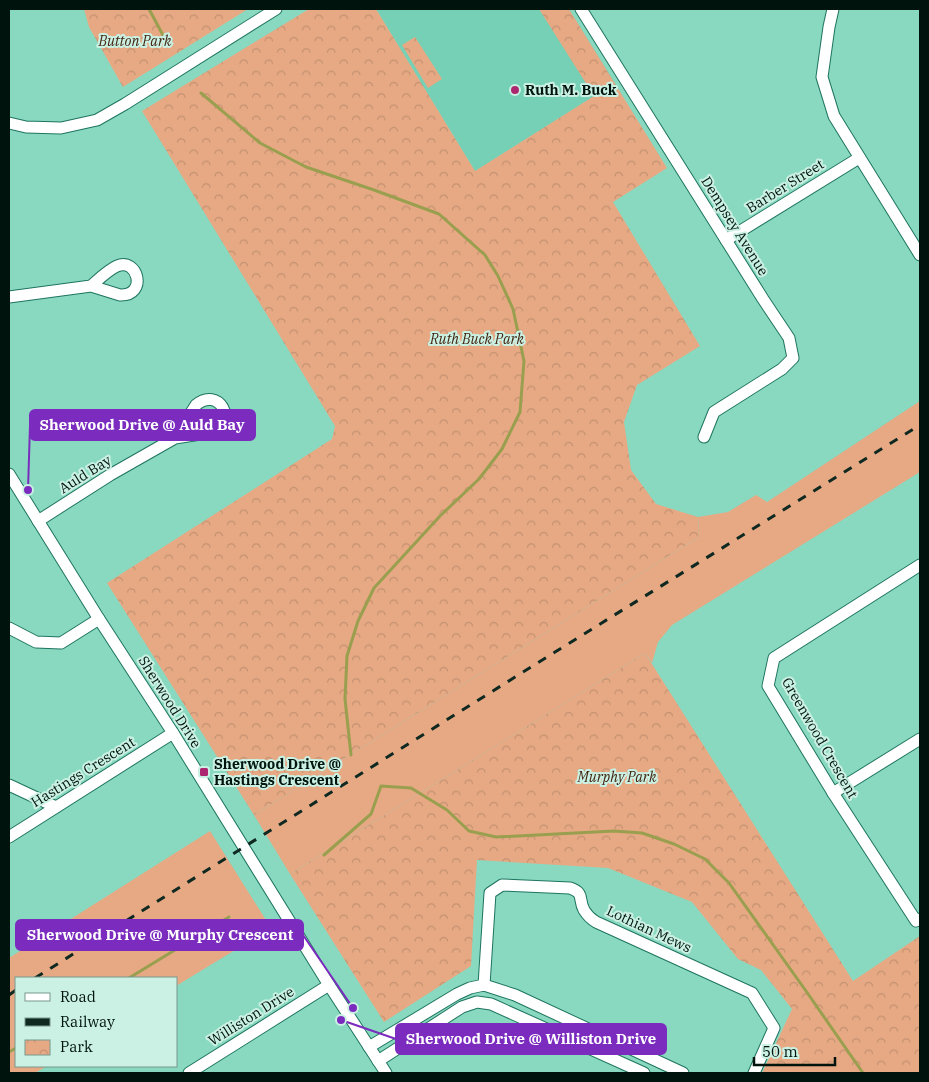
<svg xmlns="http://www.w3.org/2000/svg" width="929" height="1082" viewBox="0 0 929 1082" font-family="'IBM Plex Serif',serif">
<defs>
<pattern id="park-crowns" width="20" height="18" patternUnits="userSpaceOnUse" patternTransform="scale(1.25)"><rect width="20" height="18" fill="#e6a984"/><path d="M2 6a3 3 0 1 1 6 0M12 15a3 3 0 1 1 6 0" fill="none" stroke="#c49171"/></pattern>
</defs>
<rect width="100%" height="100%" fill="#89d9c0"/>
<path fill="#75d0b5" d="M 376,9 L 569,9 L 615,83 L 475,171 Z"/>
<g fill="#e6a984">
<path d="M 920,401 L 920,472 L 672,625 L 658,642 L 652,663 L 645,653 L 290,874 L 254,815 L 699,537 L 698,517 L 728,512 L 756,495 L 767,502 Z"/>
<path d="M 210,831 L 271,928 L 176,986 L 176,978 L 16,978 L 16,1066 L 47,1066 L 35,1073 L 9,1073 L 9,958 Z"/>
</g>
<g fill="url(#park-crowns)">
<path d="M 84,9 L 248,9 L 123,87 L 89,27 Z"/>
<path d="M 309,9 L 376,9 L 475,171 L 594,96 L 539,9 L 569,9 L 667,168 L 613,202 L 700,346 L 637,385 L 624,422 L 631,470 L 656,504 L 698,517 L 699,537 L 254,815 L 107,583 L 332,439 L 335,426 L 142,111 Z"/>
<path d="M 415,37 L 442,79 L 428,88 L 402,45 Z"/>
<path d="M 645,653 L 853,981 L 920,936 L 920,1073 L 762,1073 L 792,1009 L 761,970 L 738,959 L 692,902 L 608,868 L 477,860 L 471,966 L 384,1022 L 290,874 Z"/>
</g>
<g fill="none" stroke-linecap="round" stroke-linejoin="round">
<g stroke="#999f4e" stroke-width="3">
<path d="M 149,9 L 165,39"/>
<path d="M 201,93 L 260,143 L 306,167 L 374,190 L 439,214 L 485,255 L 498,276 L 513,309 L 524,361 L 520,412 L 502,449 L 479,479 L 440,516 L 374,588 L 358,621 L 347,656 L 345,699 L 351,755"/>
<path d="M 324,855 L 371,814 L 381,786 L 411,788 L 447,810 L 469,831 L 496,837 L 614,831 L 642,833 L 674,844 L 705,859 L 729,883 L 806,991 L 863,1073"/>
<path d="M 129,978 L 229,917"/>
<path d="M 9,1052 L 16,1048"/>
</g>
<g stroke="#1e745f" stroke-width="13">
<g id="minor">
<path d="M 581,9 L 763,299 L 789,338 L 793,358 L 782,369 L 714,412 L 704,437"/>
<path d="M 833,9 L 829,27 L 822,77 L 834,116 L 920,255"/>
<path d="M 9,123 L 26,127 L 61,128 L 97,120 L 125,104 L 276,9"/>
<path d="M 726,240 L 859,158"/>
<path d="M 9,297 L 91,286 L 120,295 C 148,296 138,257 117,266 C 108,270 99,279 91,286"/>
<path d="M 9,474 L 99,619 L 173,733 L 329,985 L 386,1073"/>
<path d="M 38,521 L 110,475 L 175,438 L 213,432 C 239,421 218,386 196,405 L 175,438"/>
<path d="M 920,565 L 774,658 L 768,686 L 833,793 L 916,921 L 920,919"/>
<path d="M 9,628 L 36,642 L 61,643 L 99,619"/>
<path d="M 9,785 L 56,807"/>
<path d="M 833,793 L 920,739"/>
<path d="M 9,837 L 173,733"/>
<path d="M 484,985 L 490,893 L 502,885 L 570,888 C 585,893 578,899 584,910 C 587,915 591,919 596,922 L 752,993 L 774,1028 L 754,1073"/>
<path d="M 369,1047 L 457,994 L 470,988 L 484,985 L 515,995 L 683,1073"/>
<path d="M 378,1061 L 462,1007 L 477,1002 L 491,1004 L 644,1073"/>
<path d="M 189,1073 L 329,985"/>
</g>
</g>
<use href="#minor" stroke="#fff" stroke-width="11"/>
<g stroke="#0f2921" stroke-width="3" stroke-dasharray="9 9" stroke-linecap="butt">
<path d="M 35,978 L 555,652 L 920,425"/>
<path d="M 9,995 L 16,990"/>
</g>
</g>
<g fill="#ac2770" stroke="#caf1e3" stroke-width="2">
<circle cx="515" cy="90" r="5"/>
<rect x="199" y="767" width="10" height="10" rx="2.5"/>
</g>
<g text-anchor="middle" stroke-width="4" stroke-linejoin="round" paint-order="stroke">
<g font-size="14" font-style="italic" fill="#432512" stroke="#caf1e3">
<text x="135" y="46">Button Park</text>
<text x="477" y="344">Ruth Buck Park</text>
<text x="617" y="782">Murphy Park</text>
</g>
<g font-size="14" font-weight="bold" fill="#00130d" stroke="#caf1e3" text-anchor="start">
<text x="525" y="95">Ruth M. Buck</text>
<text x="214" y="769">Sherwood Drive @<tspan x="214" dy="16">Hastings Crescent</tspan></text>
</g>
<g font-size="14" fill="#00130d" stroke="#caf1e3">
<text transform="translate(785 186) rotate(-32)" y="5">Barber Street</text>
<text transform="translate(735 226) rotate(58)" y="5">Dempsey Avenue</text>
<text transform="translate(85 474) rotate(-32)" y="5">Auld Bay</text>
<text transform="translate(170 702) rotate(58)" y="5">Sherwood Drive</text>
<text transform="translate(820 738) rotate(60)" y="5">Greenwood Crescent</text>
<text transform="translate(83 772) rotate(-32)" y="5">Hastings Crescent</text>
<text transform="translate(649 929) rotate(25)" y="5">Lothian Mews</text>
<text transform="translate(251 1016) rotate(-32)" y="5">Williston Drive</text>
</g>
</g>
<path fill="none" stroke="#7b2cbf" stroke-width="2" d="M28 490L30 425M353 1008L303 935M341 1020L396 1039"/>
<g fill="#7b2cbf" stroke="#caf1e3" stroke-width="2">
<circle cx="28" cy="490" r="5"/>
<circle cx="353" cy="1008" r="5"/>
<circle cx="341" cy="1020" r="5"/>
</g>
<g fill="#7b2cbf" stroke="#7b2cbf" stroke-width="2">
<rect x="30" y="410" width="225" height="30" rx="5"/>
<rect x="16" y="920" width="287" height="30" rx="5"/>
<rect x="396" y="1024" width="270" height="30" rx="5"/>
</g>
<g font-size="15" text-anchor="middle" font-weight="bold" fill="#fff">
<text x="142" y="430">Sherwood Drive @ Auld Bay</text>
<text x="160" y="940">Sherwood Drive @ Murphy Crescent</text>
<text x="531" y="1044">Sherwood Drive @ Williston Drive</text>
</g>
<rect width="929" height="1082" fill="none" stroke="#00130d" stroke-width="20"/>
<rect x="15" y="977" width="162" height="90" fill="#caf1e3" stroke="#79988d"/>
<rect x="25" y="993" width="25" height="8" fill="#ffffff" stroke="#79988d"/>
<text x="60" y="1002" font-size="15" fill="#00130d">Road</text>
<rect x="25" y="1018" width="25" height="8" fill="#0f2921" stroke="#79988d"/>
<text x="60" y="1027" font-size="15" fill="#00130d">Railway</text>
<rect x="25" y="1040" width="25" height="15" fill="url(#park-crowns)" stroke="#79988d"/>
<text x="60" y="1052" font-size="15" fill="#00130d">Park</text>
<path d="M754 1057v8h81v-8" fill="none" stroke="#00130d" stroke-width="2.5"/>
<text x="762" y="1057" font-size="15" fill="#00130d" stroke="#caf1e3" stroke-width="4" paint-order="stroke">50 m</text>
</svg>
